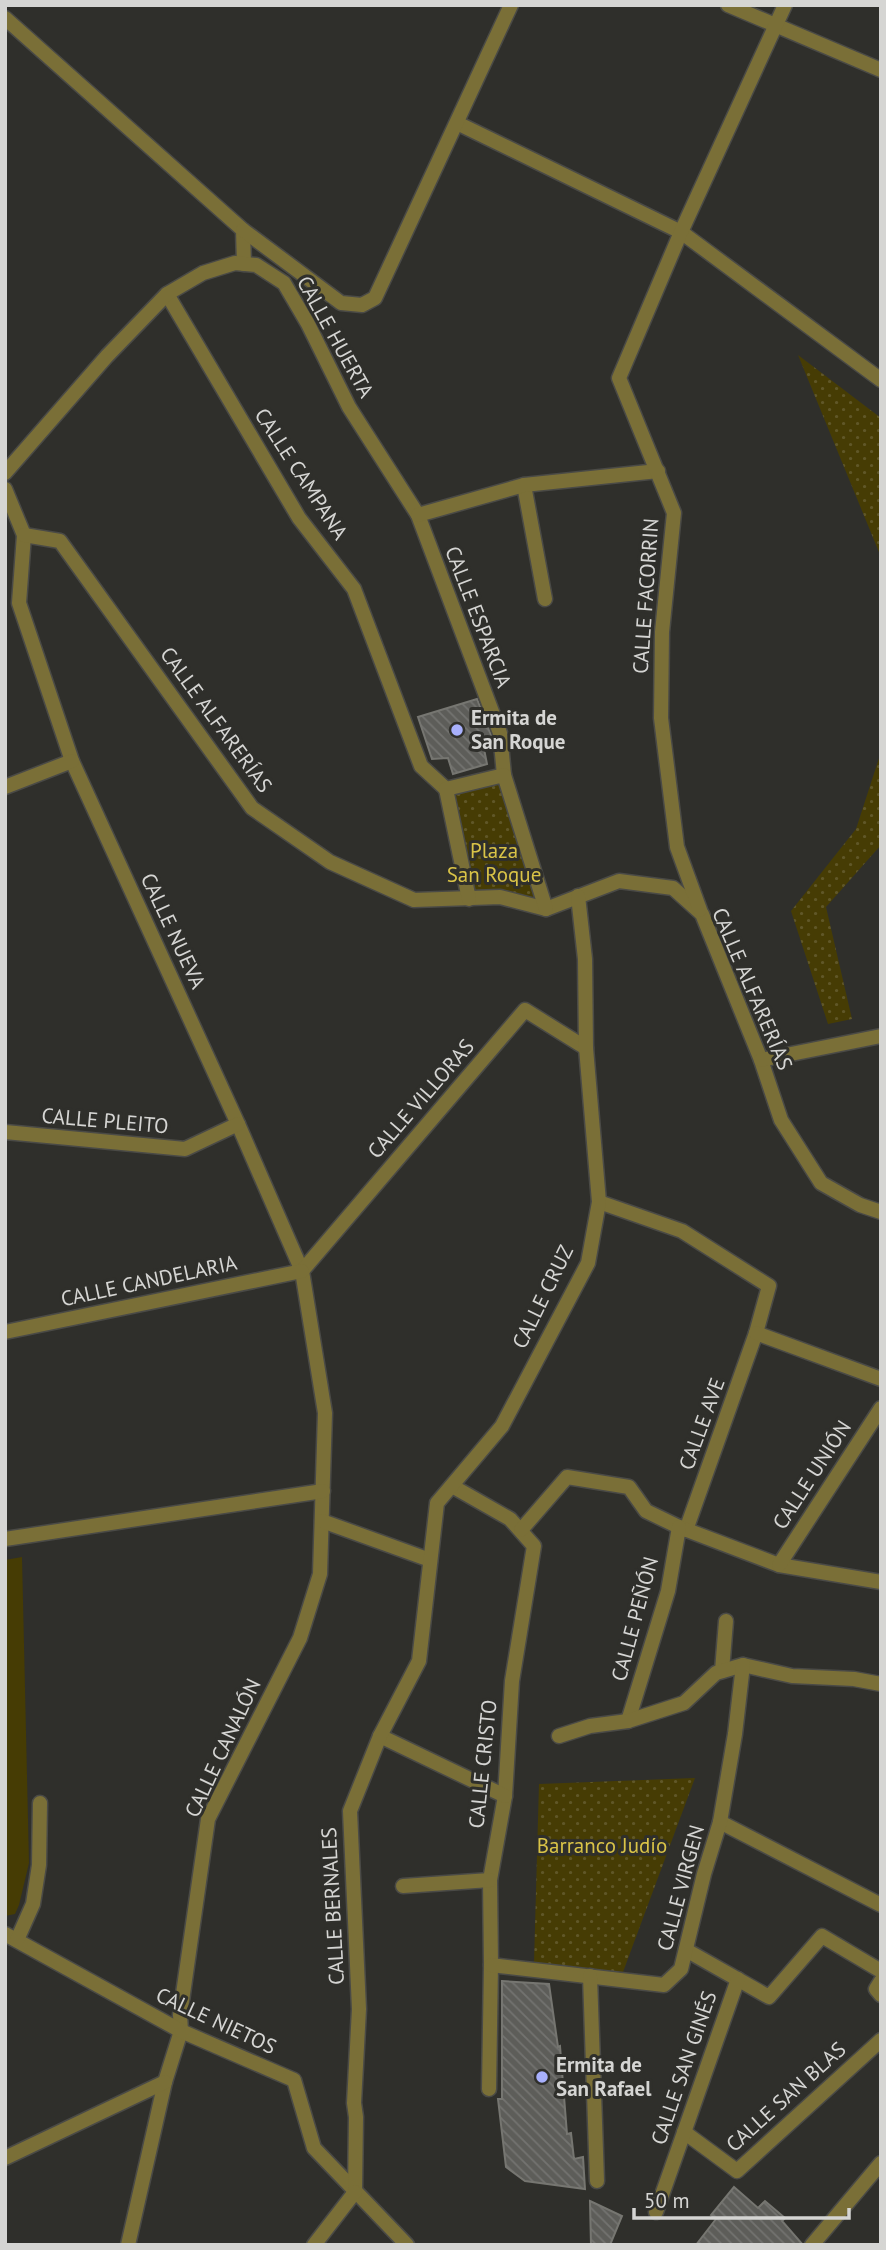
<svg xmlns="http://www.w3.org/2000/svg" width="886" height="2250" viewBox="0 0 886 2250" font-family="'PT Sans',sans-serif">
<defs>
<pattern id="park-dots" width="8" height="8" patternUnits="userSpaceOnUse" patternTransform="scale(1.75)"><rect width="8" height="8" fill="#463c04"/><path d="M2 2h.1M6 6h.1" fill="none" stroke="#605728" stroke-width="1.8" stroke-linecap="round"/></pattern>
<pattern id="building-back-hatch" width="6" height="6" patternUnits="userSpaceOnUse" patternTransform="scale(1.75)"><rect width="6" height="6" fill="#5d5d59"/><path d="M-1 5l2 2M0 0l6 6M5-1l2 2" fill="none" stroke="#737370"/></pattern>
</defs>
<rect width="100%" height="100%" fill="#2f2f2b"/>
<path fill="#463c04" d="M 22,1557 L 29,1863 L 19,1905 L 15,1914 L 5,1916 L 5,1560 Z"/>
<g fill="url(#park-dots)">
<path d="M 798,355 L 881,418 L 881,557 Z"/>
<path d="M 881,752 L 881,845 L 826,907 L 852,1019 L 828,1024 L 791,911 L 856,829 Z"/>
<path d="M 500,776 L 541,908 L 469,899 L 450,788 Z"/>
<path d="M 695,1778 L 623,1972 L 534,1963 L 539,1784 Z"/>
</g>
<g fill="url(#building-back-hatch)" stroke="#767671" stroke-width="2">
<path d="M 477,699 L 491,735 L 491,744 L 484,749 L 487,764 L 453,774 L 448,758 L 432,759 L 418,717 Z"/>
<path d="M 502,1981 L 549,1984 L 558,2047 L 560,2046 L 567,2134 L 571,2133 L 574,2159 L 583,2157 L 585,2189 L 525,2181 L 506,2167 L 498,2099 L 502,2099 Z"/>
<path d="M 734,2187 L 758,2208 L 765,2201 L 785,2218 L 782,2221 L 803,2245 L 696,2245 L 716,2219 L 711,2215 Z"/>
<path d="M 590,2201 L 622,2216 L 610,2245 L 591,2245 Z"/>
</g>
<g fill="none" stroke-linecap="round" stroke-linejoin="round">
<g stroke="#4a4a46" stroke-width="17">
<g id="minor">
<path d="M 728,5 L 881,70"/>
<path d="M 5,18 L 243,230 L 244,264"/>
<path d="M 457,123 L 681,232 L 881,380"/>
<path d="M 243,230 L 341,303 L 362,305 L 375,298 L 511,5"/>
<path d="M 167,294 L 299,518 L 354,589 L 421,766 L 446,789"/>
<path d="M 5,473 L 107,356 L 167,294 L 203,273 L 235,263 L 256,265 L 284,283 L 308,324 L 349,407 L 418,515 L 500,733 L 504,775"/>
<path d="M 524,485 L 545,599"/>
<path d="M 5,489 L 24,535 L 19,603 L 72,761 L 238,1124 L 302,1271 L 325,1413 L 320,1574 L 300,1638 L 208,1819 L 180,2015 L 181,2031 L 165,2082 L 128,2245"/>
<path d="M 418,515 L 524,485 L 658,471"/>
<path d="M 24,535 L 60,541 L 252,808 L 330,862 L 414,900 L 500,897 L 546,909 L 619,881 L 673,888 L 702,914 L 761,1060 L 781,1120 L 821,1183 L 860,1205 L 881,1212"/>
<path d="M 5,787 L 72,761"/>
<path d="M 469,899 L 446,789 L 504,775 L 546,909"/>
<path d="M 700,910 L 677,847 L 661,718 L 662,632 L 674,513 L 619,378 L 681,232 L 785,5"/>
<path d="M 761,1060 L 881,1036"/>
<path d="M 5,1132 L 185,1149 L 238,1124"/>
<path d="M 599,1202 L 682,1231 L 769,1286 L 756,1333 L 686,1530"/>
<path d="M 302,1271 L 525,1010 L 586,1048"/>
<path d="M 5,1332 L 302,1271"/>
<path d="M 756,1333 L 881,1379"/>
<path d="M 452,1486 L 510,1519 L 534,1546 L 512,1681 L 505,1796 L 490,1880 L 491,1965 L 489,2089"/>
<path d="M 322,1521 L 430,1560"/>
<path d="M 521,1530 L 567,1477 L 629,1487 L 646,1511 L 679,1527 L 779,1565 L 881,1582"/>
<path d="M 5,1539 L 323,1491"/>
<path d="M 779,1565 L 881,1408"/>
<path d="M 722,1671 L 726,1621"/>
<path d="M 628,1721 L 668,1591 L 679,1527"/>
<path d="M 380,1736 L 505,1796"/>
<path d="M 559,1736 L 590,1726 L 628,1721 L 684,1703 L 716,1673 L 743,1665 L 792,1676 L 854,1679 L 881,1684"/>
<path d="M 720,1822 L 881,1905"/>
<path d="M 403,1886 L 490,1880"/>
<path d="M 5,1934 L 181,2031 L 294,2080 L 314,2148 L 407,2245"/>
<path d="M 17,1940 L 33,1904 L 39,1865 L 40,1803"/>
<path d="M 686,1950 L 769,1997 L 822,1936 L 881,1971"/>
<path d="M 491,1965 L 664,1985 L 681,1969 L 704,1874 L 720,1822 L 735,1734 L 743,1665"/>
<path d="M 590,1976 L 597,2181"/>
<path d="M 881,1981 L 876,1989 L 881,1995"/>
<path d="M 684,2132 L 737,2171 L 881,2040"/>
<path d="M 5,2158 L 165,2082"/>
<path d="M 355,2192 L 356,2117 L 354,2103 L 359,2009 L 350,1811 L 380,1736 L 419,1661 L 437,1503 L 502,1426 L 588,1263 L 599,1202 L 586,1048 L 585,959 L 578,896"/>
<path d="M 656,2212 L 738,1979"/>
<path d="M 314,2245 L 355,2192"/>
<path d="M 812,2245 L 881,2163"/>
</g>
</g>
<use href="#minor" stroke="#7a6f37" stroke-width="14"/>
</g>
<g fill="#a8b0fc" stroke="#2f2f2b" stroke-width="2.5">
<circle cx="457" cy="730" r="7"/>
<circle cx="542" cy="2077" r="7"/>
</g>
<g text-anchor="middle" stroke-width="6" stroke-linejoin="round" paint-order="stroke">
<g font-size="21" fill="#d5d5d3" stroke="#2f2f2b">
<text transform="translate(335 337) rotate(61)" y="7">CALLE HUERTA</text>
<text transform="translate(301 474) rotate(57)" y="7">CALLE CAMPANA</text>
<text transform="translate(646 596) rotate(-86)" y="7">CALLE FACORRIN</text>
<text transform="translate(478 617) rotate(69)" y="7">CALLE ESPARCIA</text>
<text transform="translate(216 720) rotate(54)" y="7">CALLE ALFARERÍAS</text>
<text transform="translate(173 931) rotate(65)" y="7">CALLE NUEVA</text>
<text transform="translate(752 989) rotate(67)" y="7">CALLE ALFARERÍAS</text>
<text transform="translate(421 1099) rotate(-49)" y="7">CALLE VILLORAS</text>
<text transform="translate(105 1121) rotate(5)" y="7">CALLE PLEITO</text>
<text transform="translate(149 1281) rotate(-12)" y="7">CALLE CANDELARIA</text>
<text transform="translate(543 1297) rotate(-64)" y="7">CALLE CRUZ</text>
<text transform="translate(702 1424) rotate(-70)" y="7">CALLE AVE</text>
<text transform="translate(812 1475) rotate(-57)" y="7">CALLE UNIÓN</text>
<text transform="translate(635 1619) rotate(-75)" y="7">CALLE PEÑÓN</text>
<text transform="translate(223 1748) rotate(-65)" y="7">CALLE CANALÓN</text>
<text transform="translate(483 1764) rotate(-84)" y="7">CALLE CRISTO</text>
<text transform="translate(681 1888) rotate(-75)" y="7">CALLE VIRGEN</text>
<text transform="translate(333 1906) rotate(-93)" y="7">CALLE BERNALES</text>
<text transform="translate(216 2021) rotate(25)" y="7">CALLE NIETOS</text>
<text transform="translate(684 2068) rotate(-71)" y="7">CALLE SAN GINÉS</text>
<text transform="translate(786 2097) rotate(-42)" y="7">CALLE SAN BLAS</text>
</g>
<g font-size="21" font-weight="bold" fill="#d5d5d3" stroke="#2f2f2b" text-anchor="start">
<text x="471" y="725">Ermita de<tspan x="471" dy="24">San Roque</tspan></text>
<text x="556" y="2072">Ermita de<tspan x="556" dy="24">San Rafael</tspan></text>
</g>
<g font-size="21" fill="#d9c347" stroke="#2f2f2b">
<text x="494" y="858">Plaza<tspan x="494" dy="24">San Roque</tspan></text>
<text x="602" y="1853">Barranco Judío</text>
</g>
</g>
<rect width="886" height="2250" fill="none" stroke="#d5d5d3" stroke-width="14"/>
<path d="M634 2208v10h215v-10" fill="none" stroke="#d5d5d3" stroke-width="3.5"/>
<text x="644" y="2208" font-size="21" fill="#d5d5d3" stroke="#2f2f2b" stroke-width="5" paint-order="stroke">50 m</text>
</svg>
